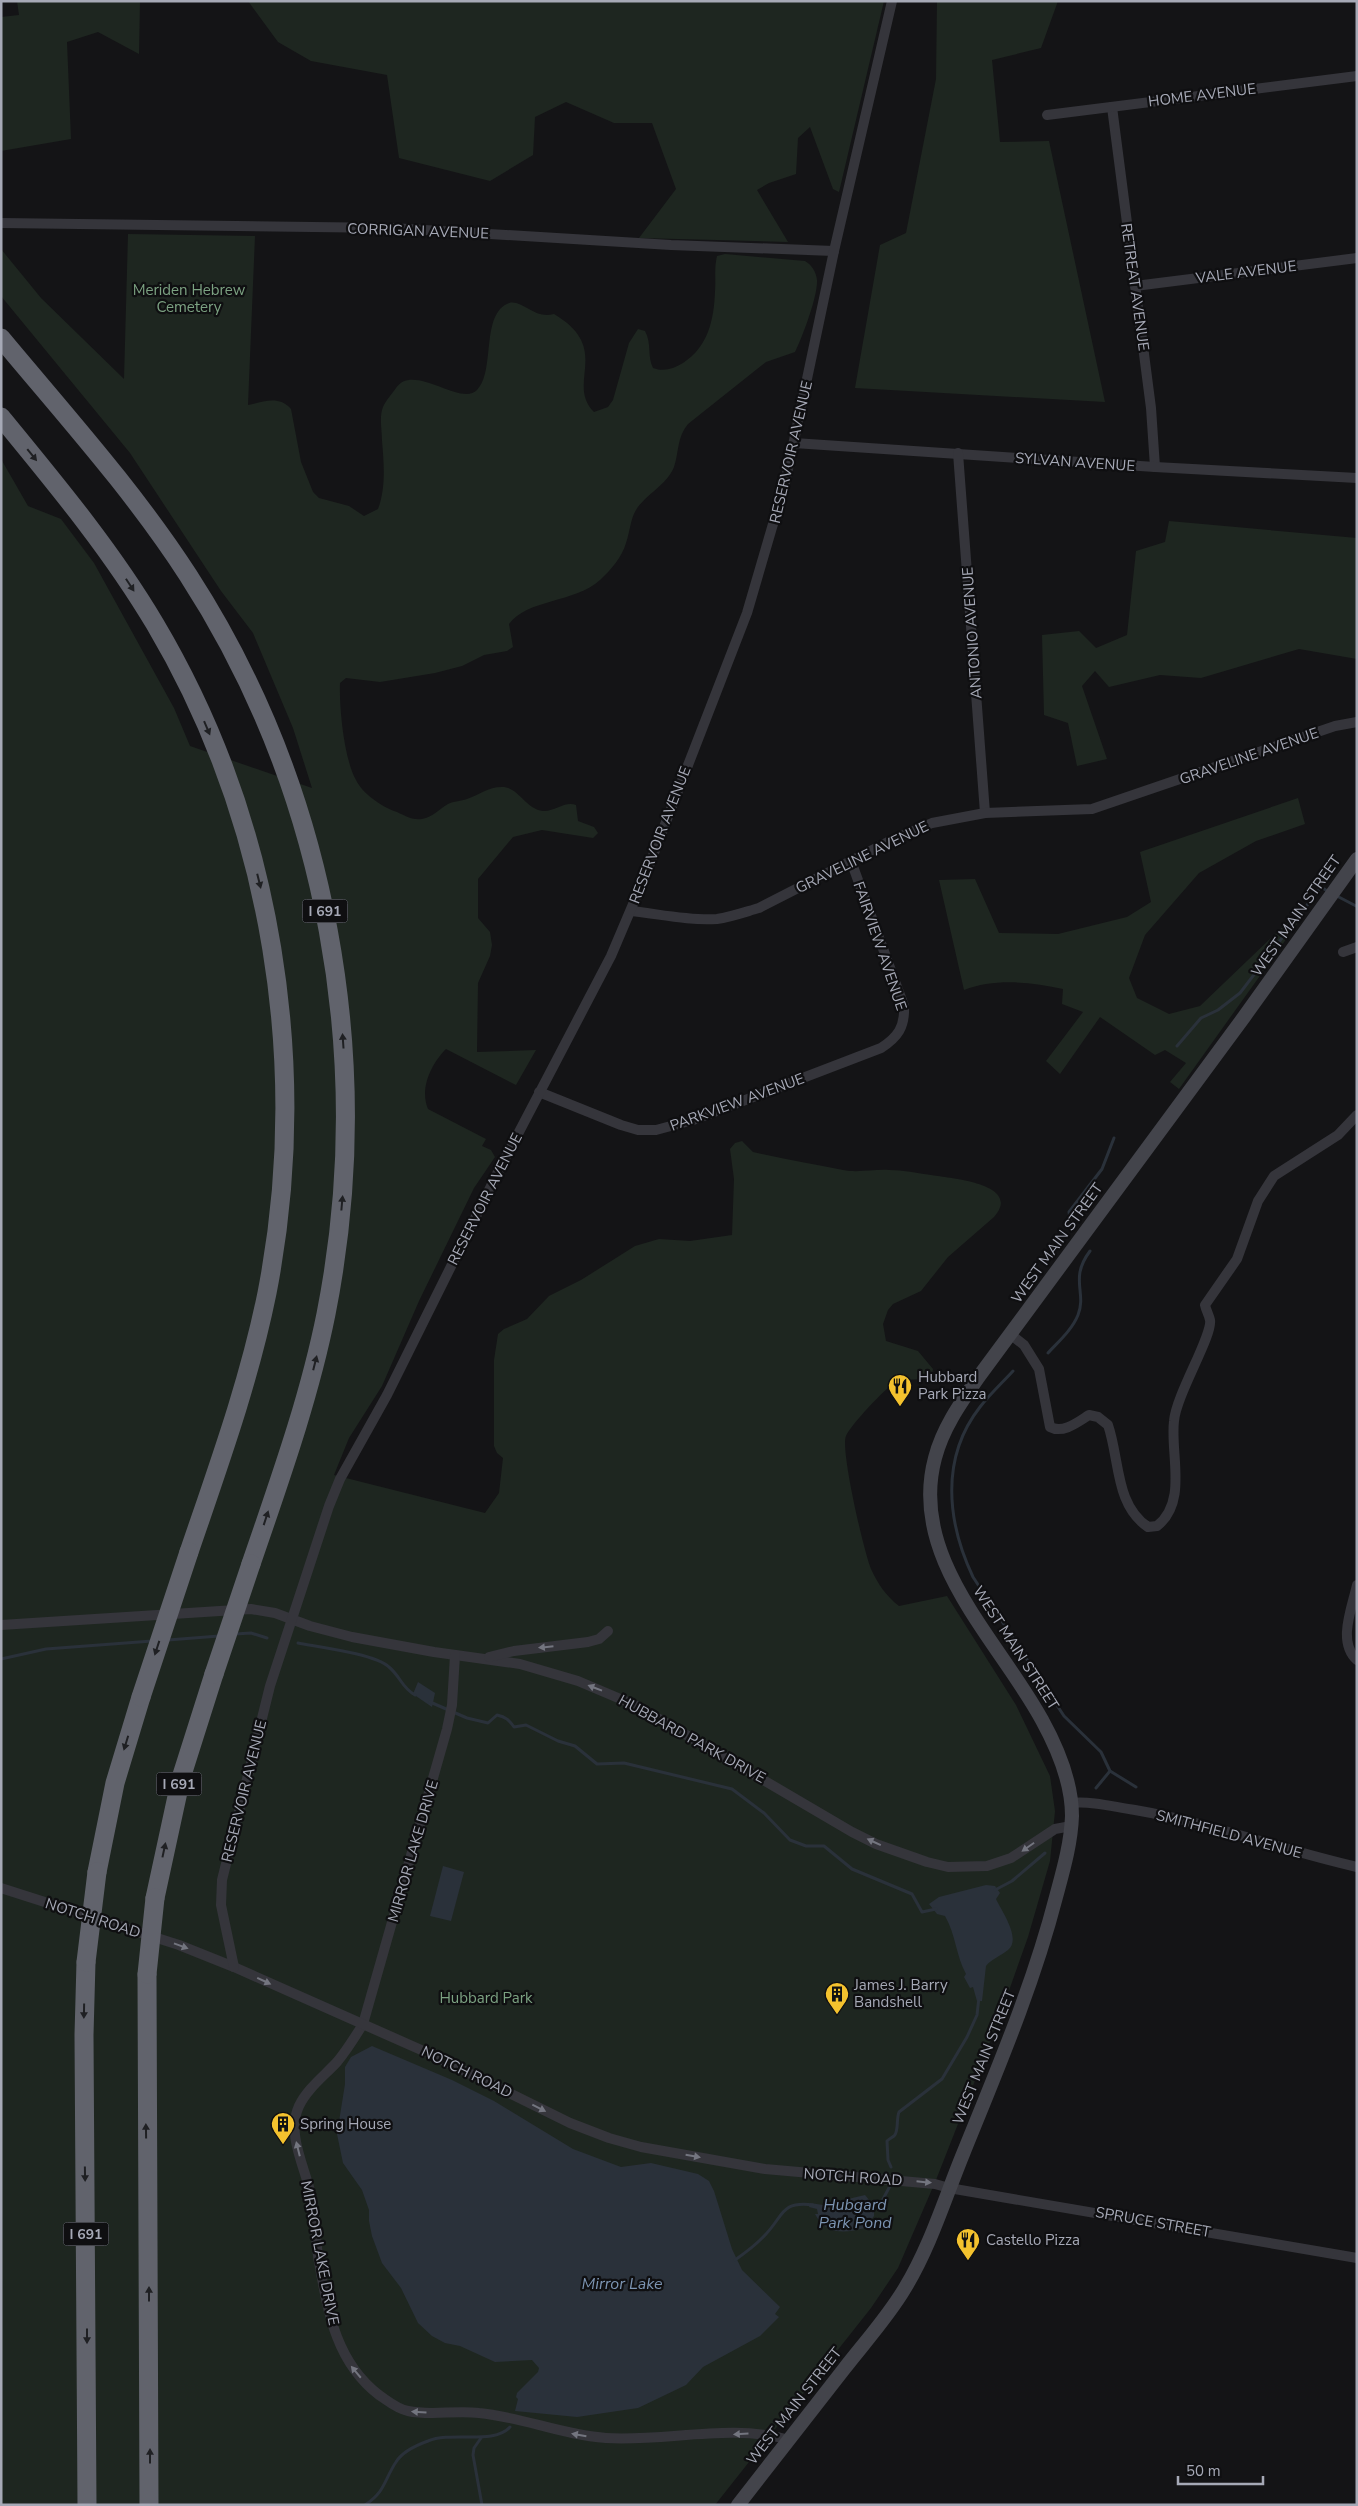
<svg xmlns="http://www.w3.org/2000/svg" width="1358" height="2506" viewBox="0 0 1358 2506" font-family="'Nunito Sans',sans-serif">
<rect width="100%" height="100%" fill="#141416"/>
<g fill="#1e2620">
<path d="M 17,1 L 140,1 L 139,54 L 98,32 L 67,42 L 71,139 L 1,151 L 1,17 L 19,15 Z"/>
<path d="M 248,1 L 884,1 L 839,192 L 833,189 L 810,127 L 798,138 L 796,174 L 769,183 L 757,190 L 788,242 L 639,238 L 676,189 L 652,123 L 614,123 L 566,102 L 535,117 L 533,155 L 490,181 L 399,158 L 387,75 L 311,61 L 278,42 Z"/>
<path d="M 937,1 L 1058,1 L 1041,48 L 992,60 L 1000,142 L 1049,141 L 1105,402 L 855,388 L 880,245 L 906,233 L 936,79 Z"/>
<path d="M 128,234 L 255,236 L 248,405 C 263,402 279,395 291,409 L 301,462 L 313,492 L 319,498 L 349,506 L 364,516 L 378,509 C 386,488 384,463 382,441 C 382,430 379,417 383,407 C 386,400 392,394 396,388 C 413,362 461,407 477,390 C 496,371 480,314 509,303 C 522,299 535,320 554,314 C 613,349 565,383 594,412 L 608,407 L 613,400 L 629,343 L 638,329 L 645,331 C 652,344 647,356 653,368 C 664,372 673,369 683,363 C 708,347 714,320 715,291 C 716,279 714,268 717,256 L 725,254 L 805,261 C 812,265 816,272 817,280 C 818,296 802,338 795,352 L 766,362 L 688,424 C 677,437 679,452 674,467 C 667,485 646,494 636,510 C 630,520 630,532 626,543 C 622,557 611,570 600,580 C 575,603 527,599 509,624 L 513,647 L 507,651 L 484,655 L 462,666 L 435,673 L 380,682 L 346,678 L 340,683 C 339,707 344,759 356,780 C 362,793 381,806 394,811 C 403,814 412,821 422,819 C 433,817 439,809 448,804 C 454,801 461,801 467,799 C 479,795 488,787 502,787 C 519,787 525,809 543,811 C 555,812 564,801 576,805 L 578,821 L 594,827 L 598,833 L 593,838 L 542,830 L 513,837 L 478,879 L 478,918 L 490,932 L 492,945 L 490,956 L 478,983 L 477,1052 L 536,1050 L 516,1085 L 446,1049 C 432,1063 419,1088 428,1109 L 486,1139 L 482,1146 L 491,1150 L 495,1157 L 474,1188 L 419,1301 L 382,1386 L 349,1438 L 334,1475 L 485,1513 L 499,1493 L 503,1458 L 497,1453 L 494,1446 L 494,1360 L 498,1334 L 504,1329 L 527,1319 L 549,1296 L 581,1280 L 635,1246 L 659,1239 L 690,1241 L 732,1235 L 734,1179 L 730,1149 L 735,1143 L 742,1141 L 753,1152 C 783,1159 813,1164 843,1170 C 858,1173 874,1169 889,1170 C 903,1170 917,1173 931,1175 C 947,1178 1024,1183 994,1217 L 948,1257 L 921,1291 L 893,1304 L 888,1310 L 883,1324 L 886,1341 L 918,1351 L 933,1369 L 932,1376 C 920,1382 907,1377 895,1383 C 886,1387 850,1426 846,1436 C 840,1449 864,1552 871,1569 C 878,1584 886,1596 899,1606 L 947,1596 L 1016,1705 L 1050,1776 L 1055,1811 L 1050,1861 L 1028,1937 L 996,2027 L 936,2180 L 898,2268 L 871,2308 L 715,2505 L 1,2505 L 1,459 L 28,506 L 61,519 L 94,563 L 174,708 L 190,746 L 312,788 L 293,728 L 253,633 L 221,591 L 130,453 L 1,296 L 1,249 L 41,298 L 124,379 Z"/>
<path d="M 1169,521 L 1357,538 L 1357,659 L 1299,649 L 1201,678 L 1160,675 L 1109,687 L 1095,671 L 1082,686 L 1107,759 L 1077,766 L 1068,723 L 1044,715 L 1042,635 L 1079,631 L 1096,648 L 1127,635 L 1136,551 L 1165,542 Z"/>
<path d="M 1298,798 L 1305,824 L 1256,841 L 1199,873 L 1145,935 L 1129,978 L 1137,998 L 1169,1014 L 1200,1006 L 1296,914 L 1297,924 L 1179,1089 L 1170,1082 L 1186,1063 L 1165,1050 L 1155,1055 L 1100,1017 L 1060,1074 L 1046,1061 L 1083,1012 L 1062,1004 L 1063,989 C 1031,982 995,978 964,990 L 939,880 L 975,879 L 999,933 L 1058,934 L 1127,917 L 1151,902 L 1140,852 Z"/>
</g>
<g fill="#2a313a">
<path d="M 418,1682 L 435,1693 L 432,1707 L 413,1694 Z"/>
<path d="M 443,1866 L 464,1872 L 451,1921 L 430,1916 Z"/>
<path d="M 986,1885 L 995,1886 L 1000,1893 L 996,1899 C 1001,1910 1022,1939 1008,1950 C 1001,1956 991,1959 986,1966 L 982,2001 L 977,2001 L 973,1987 L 970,1988 L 964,1977 L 966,1974 C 956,1956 956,1935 945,1916 L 937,1914 L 929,1904 L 939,1897 Z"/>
<path d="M 372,2046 L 452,2080 L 494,2101 L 573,2149 L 621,2167 L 651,2163 L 698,2174 L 709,2181 L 714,2191 L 732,2249 L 742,2270 L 780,2307 L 775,2314 L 779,2317 L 760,2336 L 703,2367 L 686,2385 L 638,2408 L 577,2417 L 515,2411 L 518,2399 L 516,2397 L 517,2393 L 538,2372 L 539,2368 L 532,2360 L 495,2362 L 460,2346 L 445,2343 L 432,2336 L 418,2323 L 401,2288 L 382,2263 L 372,2236 L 369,2221 L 369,2210 L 362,2190 L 343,2163 L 337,2134 L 345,2084 L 345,2067 L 351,2057 Z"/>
<path d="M 865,2195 L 874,2206 L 874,2216 L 865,2228 C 846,2233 826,2236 815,2214 L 818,2214 L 817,2209 L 809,2207 L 810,2203 L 823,2205 Z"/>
</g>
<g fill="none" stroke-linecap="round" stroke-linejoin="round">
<g stroke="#2a313a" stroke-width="3">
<path d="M 1335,895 L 1356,906"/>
<path d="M 1177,1046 L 1201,1018 L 1218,1010 L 1240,993 L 1321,887 L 1329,892"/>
<path d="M 1071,1227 L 1069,1212 L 1102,1169 L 1114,1138"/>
<path d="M 1048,1353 C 1058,1342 1072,1330 1078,1315 C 1087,1292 1069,1279 1090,1251"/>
<path d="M 1013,1371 C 1002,1383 990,1394 980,1407 C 940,1458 947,1522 973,1577 L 1064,1716 L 1101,1752 L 1110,1771 L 1136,1787"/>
<path d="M 235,1634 L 251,1633 L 267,1638"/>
<path d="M 168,1640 L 219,1636"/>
<path d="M 298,1643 C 319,1647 375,1654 389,1667 C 400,1676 402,1688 415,1695"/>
<path d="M 1,1659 L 46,1649 L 152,1641"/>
<path d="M 430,1702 L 467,1718 L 488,1723 L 497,1715 C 506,1717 509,1720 514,1727 L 526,1725 L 558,1741 L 575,1746 L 597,1764 L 624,1763 L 732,1789 L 764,1813 L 790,1840 L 806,1846 L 824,1846 L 852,1869 L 912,1894 L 922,1912 L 936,1909"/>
<path d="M 1096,1788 L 1110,1771"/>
<path d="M 995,1890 L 1012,1881 L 1045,1853"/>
<path d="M 891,2167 L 888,2160 L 887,2141 C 889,2139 891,2138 894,2136 C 899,2132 896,2119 899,2112 L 942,2079 L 967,2037 L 977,2015 L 979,1997"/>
<path d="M 870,2204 L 882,2201 L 890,2186"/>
<path d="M 735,2260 C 745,2253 757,2244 766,2234 C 784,2215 781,2201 813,2205"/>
<path d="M 481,2438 L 474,2448 L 473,2455 L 482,2505"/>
<path d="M 365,2505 C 386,2491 384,2480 396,2462 C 402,2452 417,2445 428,2441 C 452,2431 494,2445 510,2427"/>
</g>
<g stroke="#35353b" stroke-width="10">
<path d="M 1112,107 L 1151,408 L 1155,467"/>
<path d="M 1047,115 L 1357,76"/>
<path d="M 1,223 L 392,228 L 671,245 L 834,251"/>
<path d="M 1135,286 L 1357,258"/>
<path d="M 794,443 L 1155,467 L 1357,478"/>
<path d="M 958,453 L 985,813"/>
<path d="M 631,911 C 659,914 689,921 717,919 C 731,917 745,912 759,908 L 890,841 L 932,823 L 985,813 L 1092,809 L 1335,726 L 1357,722"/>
<path d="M 1343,952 L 1357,947"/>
<path d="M 539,1092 L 621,1125 L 638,1130 L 656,1130 L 693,1120 L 881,1048 C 898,1037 905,1027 904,1006 L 851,861"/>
<path d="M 1010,1334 L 1024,1345 L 1039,1369 L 1050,1427 C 1063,1434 1078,1422 1089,1415 L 1098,1417 L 1108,1425 C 1120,1460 1115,1505 1148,1527 L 1157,1526 C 1188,1502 1170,1454 1174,1421 C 1176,1395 1213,1335 1210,1320 C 1209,1315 1206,1310 1205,1305 L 1237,1259 L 1258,1201 L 1274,1176 L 1338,1135 L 1357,1115"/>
<path d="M 1357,1585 C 1352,1608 1337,1642 1357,1660"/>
<path d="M 1,1625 L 251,1609 L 275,1613 L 310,1626 L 352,1637 L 434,1652 L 520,1664 L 578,1681 L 637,1706 L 852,1832 L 876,1844 L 927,1862 L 948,1867 L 987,1866 L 1011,1858 L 1055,1829 L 1071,1826"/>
<path d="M 455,1655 L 452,1705 L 447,1729 L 363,2024 C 355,2037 347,2050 337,2062 C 324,2076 307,2089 299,2106 C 286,2134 305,2167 311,2195 C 316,2217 315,2240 319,2262 C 328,2312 336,2362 379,2395 C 388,2401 397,2409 408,2411 C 431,2416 455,2410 479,2413 C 522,2417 562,2435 606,2438 C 665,2442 732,2423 789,2440"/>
<path d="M 489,1657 L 514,1651 L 588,1642 L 599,1639 L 608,1631"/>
<path d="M 1071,1803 C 1093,1801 1114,1807 1135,1810 C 1211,1823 1282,1850 1357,1867"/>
<path d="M 1,1888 L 179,1945 L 234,1967 L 428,2053 L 570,2123 L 609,2138 L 641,2147 L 765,2169 L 935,2184 L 949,2188 L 1357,2258"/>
<path d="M 234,1967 L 221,1905 L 222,1880 L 270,1686 L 329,1506 L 340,1479 L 387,1395 L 497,1174 L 611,956 L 645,876 L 747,613 L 785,483 L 834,251 L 892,1"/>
</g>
<path stroke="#43444b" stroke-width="14" d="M 738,2505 C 773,2460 809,2414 844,2369 C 864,2343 888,2317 905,2288 C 930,2247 945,2198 963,2154 C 997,2070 1033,1986 1056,1897 C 1063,1871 1071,1844 1072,1816 C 1072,1783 1058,1749 1042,1720 C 998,1639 908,1558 935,1458 C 943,1427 962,1401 980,1375 L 1244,1017 L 1357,859"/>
<g stroke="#61636c" stroke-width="19">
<path d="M 1,338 C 65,415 133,490 188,575 C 328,791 376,1061 326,1314 C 309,1399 279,1482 251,1564"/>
<path d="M 1,417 C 56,484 111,550 155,624 C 273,823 311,1067 267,1293 C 249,1382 218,1467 189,1552"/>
<path d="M 97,1872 L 115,1783 L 141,1697"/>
<path d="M 155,1898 L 181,1778 L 214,1674"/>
<path d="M 86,1962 L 84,2035 L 87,2505"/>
<path d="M 147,1974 L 149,2505"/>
</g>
<g stroke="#61636c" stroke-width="19">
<path d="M 214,1674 L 251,1564"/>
<path d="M 141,1697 L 189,1552"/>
<path d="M 86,1962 L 97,1872"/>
<path d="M 147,1974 L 155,1898"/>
</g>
</g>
<defs><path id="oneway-solid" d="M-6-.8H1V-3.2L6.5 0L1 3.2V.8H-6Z" transform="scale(1.25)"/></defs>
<g fill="#1f2023">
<use href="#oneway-solid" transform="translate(32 455) rotate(51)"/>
<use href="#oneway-solid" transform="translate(130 585) rotate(57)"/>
<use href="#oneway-solid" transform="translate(207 728) rotate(67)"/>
<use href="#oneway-solid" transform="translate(259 881) rotate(76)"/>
<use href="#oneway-solid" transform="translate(343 1041) rotate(-94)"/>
<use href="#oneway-solid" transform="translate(342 1203) rotate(-85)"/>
<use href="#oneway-solid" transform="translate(315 1363) rotate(-76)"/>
<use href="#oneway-solid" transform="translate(266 1518) rotate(-72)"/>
<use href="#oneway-solid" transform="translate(157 1648) rotate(108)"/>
<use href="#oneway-solid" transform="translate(126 1743) rotate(107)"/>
<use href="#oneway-solid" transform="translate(164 1850) rotate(-78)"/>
<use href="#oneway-solid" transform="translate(84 2011) rotate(91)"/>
<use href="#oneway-solid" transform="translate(146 2131) rotate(-91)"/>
<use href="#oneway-solid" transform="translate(85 2174) rotate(89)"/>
<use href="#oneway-solid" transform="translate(149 2294) rotate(-90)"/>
<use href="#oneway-solid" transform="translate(87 2336) rotate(90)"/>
<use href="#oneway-solid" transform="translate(150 2456) rotate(-90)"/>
</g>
<g fill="#73757f">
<use href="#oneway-solid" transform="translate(546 1647) rotate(174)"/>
<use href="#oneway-solid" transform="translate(595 1688) rotate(-159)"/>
<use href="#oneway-solid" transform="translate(874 1842) rotate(-155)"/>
<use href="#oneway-solid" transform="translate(1028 1847) rotate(145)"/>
<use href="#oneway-solid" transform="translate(181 1946) rotate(20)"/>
<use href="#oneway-solid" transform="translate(264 1981) rotate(25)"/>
<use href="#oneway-solid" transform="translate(539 2108) rotate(27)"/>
<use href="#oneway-solid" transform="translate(298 2149) rotate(-104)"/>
<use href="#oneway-solid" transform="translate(693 2156) rotate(10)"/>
<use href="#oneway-solid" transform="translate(924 2182) rotate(6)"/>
<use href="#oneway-solid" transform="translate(356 2372) rotate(-130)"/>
<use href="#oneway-solid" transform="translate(419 2412) rotate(-177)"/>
<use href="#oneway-solid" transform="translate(741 2434) rotate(177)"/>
<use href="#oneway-solid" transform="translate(579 2435) rotate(-170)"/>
</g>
<defs>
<g id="restaurant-pin" transform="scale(1.25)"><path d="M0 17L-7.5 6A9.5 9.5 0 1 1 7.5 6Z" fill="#f4c22e" stroke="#0f0f11"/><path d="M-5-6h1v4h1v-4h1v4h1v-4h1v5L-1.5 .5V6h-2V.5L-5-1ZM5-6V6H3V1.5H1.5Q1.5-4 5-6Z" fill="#111"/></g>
<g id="building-pin" transform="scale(1.25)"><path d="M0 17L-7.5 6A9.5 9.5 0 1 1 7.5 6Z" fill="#f4c22e" stroke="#0f0f11"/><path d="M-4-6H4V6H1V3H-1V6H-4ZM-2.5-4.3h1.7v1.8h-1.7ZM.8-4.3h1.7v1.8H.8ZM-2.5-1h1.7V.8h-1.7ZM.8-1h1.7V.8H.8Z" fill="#111"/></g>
</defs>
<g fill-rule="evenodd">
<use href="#restaurant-pin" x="900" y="1386"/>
<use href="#building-pin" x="837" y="1994"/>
<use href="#building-pin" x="283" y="2124"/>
<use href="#restaurant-pin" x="968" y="2240"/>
</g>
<g text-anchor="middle" stroke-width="4.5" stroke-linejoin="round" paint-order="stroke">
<g fill="#0f0f11" stroke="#797b84" stroke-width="1">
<rect x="302.5" y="899.5" width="45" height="23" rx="4"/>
<rect x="156.5" y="1772.5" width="45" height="23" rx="4"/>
<rect x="63.5" y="2222.5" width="45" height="23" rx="4"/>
</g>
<g font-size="14" font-weight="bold" fill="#a6a9b6">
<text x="325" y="916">I 691</text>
<text x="179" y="1789">I 691</text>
<text x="86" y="2239">I 691</text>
</g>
<g font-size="15" fill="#a6a9b6" stroke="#0f0f11">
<text transform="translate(1202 95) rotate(-7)" y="5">HOME AVENUE</text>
<text transform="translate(418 231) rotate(2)" y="5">CORRIGAN AVENUE</text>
<text transform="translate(1246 272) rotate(-7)" y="5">VALE AVENUE</text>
<text transform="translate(1135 287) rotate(82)" y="5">RETREAT AVENUE</text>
<text transform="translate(791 452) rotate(-77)" y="5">RESERVOIR AVENUE</text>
<text transform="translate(1075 462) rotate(4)" y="5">SYLVAN AVENUE</text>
<text transform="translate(972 633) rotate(-94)" y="5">ANTONIO AVENUE</text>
<text transform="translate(1249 756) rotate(-19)" y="5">GRAVELINE AVENUE</text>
<text transform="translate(660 835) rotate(-69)" y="5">RESERVOIR AVENUE</text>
<text transform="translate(862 857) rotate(-26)" y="5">GRAVELINE AVENUE</text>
<text transform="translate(1296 916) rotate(-55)" y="5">WEST MAIN STREET</text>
<text transform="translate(880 946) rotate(71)" y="5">FAIRVIEW AVENUE</text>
<text transform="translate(737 1102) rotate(-20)" y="5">PARKVIEW AVENUE</text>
<text transform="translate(485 1199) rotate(-63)" y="5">RESERVOIR AVENUE</text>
<text transform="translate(1057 1243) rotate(-54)" y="5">WEST MAIN STREET</text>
<text transform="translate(1016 1648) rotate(57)" y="5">WEST MAIN STREET</text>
<text transform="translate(692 1739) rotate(29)" y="5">HUBBARD PARK DRIVE</text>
<text transform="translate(244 1791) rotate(-76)" y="5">RESERVOIR AVENUE</text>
<text transform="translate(1229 1834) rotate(15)" y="5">SMITHFIELD AVENUE</text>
<text transform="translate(413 1851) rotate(-74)" y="5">MIRROR LAKE DRIVE</text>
<text transform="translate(93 1918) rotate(18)" y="5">NOTCH ROAD</text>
<text transform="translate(984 2057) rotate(-68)" y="5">WEST MAIN STREET</text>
<text transform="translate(467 2072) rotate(26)" y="5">NOTCH ROAD</text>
<text transform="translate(853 2177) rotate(4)" y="5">NOTCH ROAD</text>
<text transform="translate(1153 2222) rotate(10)" y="5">SPRUCE STREET</text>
<text transform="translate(320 2253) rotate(79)" y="5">MIRROR LAKE DRIVE</text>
<text transform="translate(794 2406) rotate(-52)" y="5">WEST MAIN STREET</text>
</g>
<g font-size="15" fill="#7ca282" stroke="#0f0f11">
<text x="189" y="295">Meriden Hebrew<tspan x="189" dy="17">Cemetery</tspan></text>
<text x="486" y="2003">Hubbard Park</text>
</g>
<g font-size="15" fill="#a6a9b6" stroke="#0f0f11" text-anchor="start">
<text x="918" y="1382">Hubbard<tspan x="918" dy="17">Park Pizza</tspan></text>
<text x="854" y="1990">James J. Barry<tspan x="854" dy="17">Bandshell</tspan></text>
<text x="300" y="2129">Spring House</text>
<text x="986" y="2245">Castello Pizza</text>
</g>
<g font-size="16" font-style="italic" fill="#7c94b2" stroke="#0f0f11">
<text x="855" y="2210">Hubgard<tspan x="855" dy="18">Park Pond</tspan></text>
<text x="622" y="2289">Mirror Lake</text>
</g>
</g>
<rect width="1358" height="2506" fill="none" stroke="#a6a9b6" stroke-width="5"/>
<path d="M1178 2476v8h85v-8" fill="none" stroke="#a6a9b6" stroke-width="2.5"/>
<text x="1186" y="2476" font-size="15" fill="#a6a9b6" stroke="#0f0f11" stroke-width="4" paint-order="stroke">50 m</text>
</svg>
